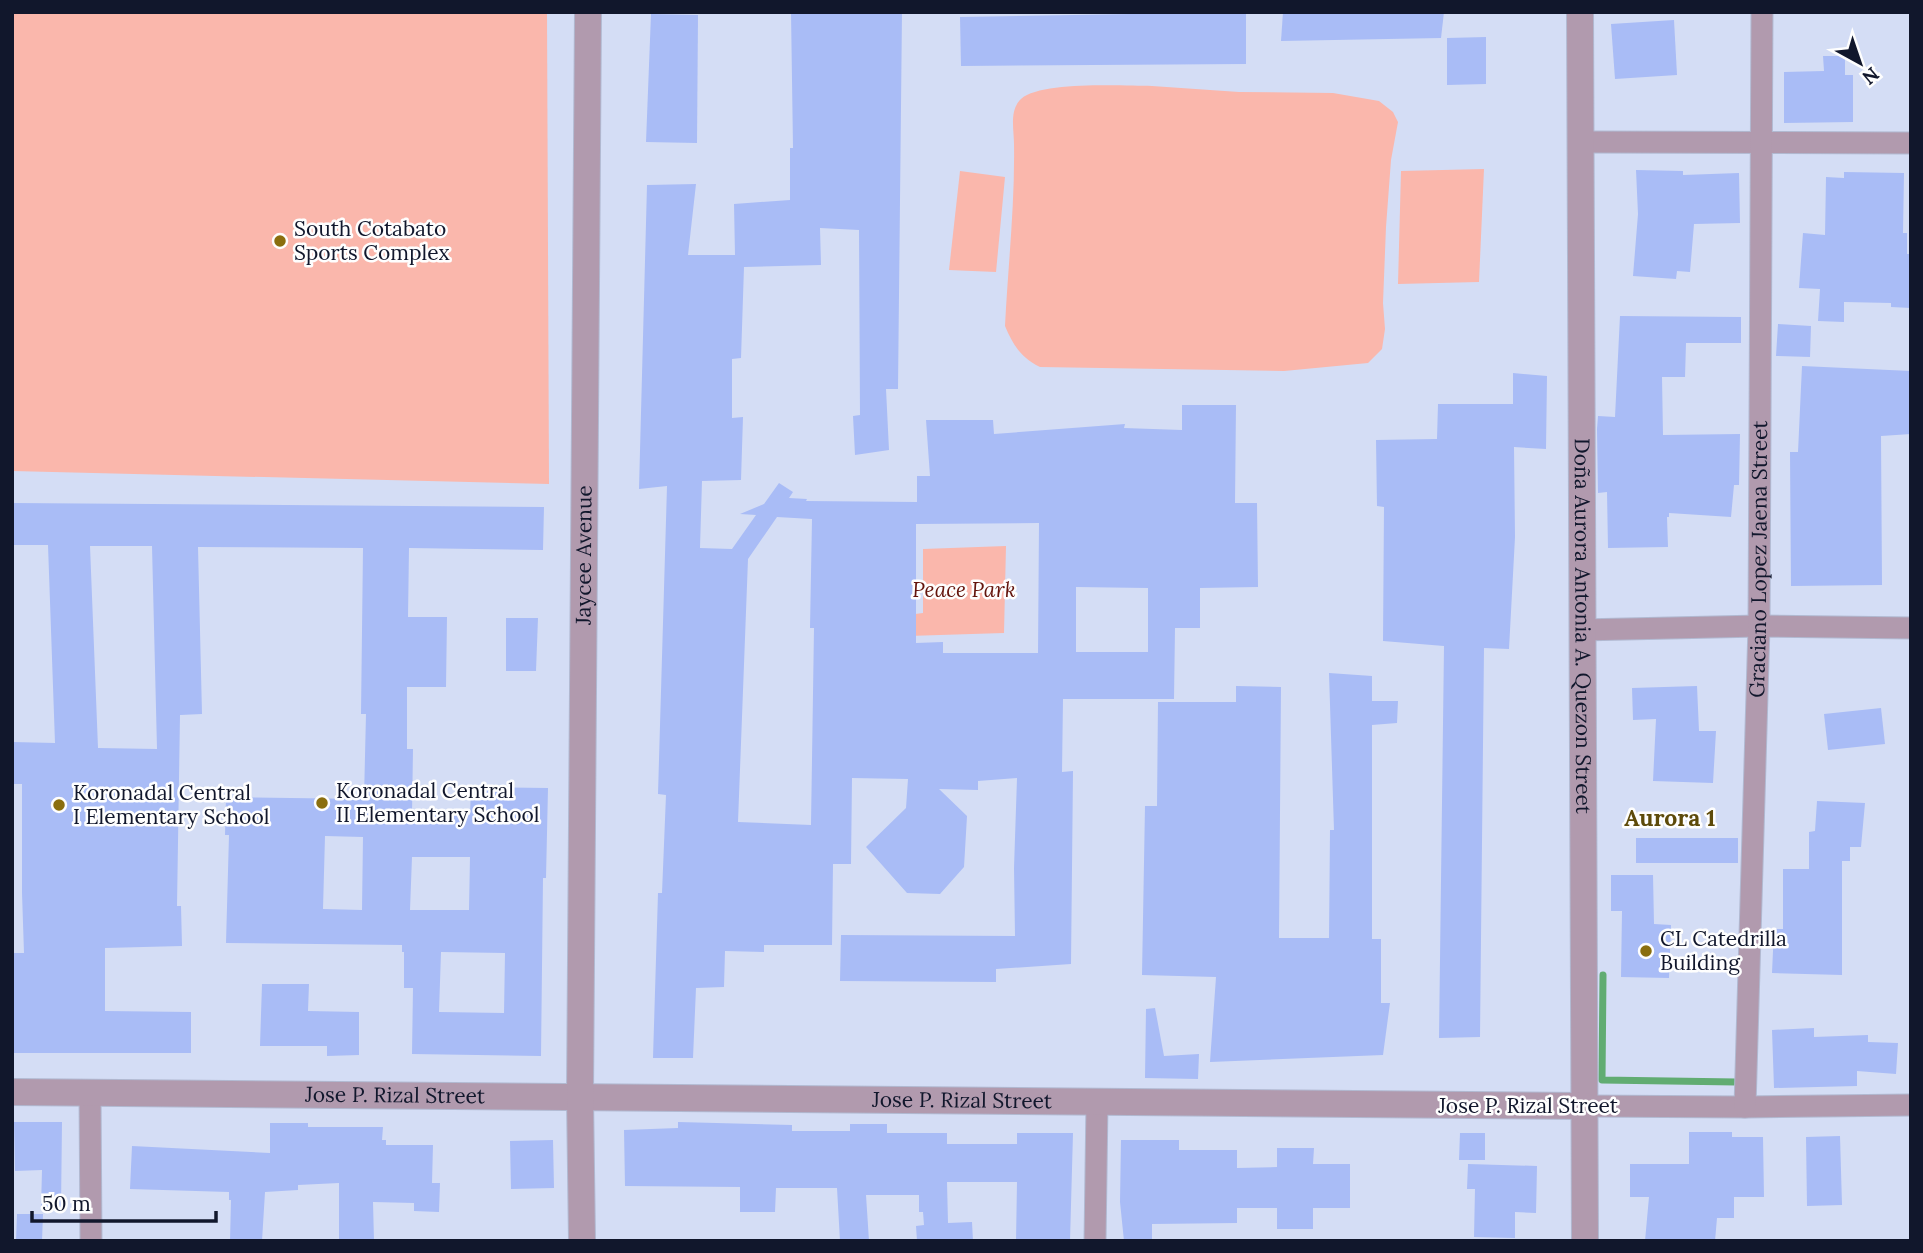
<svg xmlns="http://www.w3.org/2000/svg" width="1923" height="1253" viewBox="0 0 1923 1253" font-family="Lora,serif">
<rect width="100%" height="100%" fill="#d4ddf5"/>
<g fill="#fab7ac">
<path d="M 12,12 L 547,12 L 549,484 L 12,471 Z"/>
<path d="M 1152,86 L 1239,92 L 1333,93 L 1379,101 L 1393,112 L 1398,122 L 1391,160 L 1386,227 L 1383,303 L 1385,329 L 1382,349 L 1368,363 L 1284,371 L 1040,367 C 1021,358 1013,345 1005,326 C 1008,266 1015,205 1014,144 C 1014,130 1009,110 1021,99 C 1041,81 1124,86 1152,86 Z"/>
<path d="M 1484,169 L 1479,282 L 1398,284 L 1401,171 Z"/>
<path d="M 960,171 L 1005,177 L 996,272 L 949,270 Z"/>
<path d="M 1006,546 L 1004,633 L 908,636 L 907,615 L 923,613 L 923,549 Z"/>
</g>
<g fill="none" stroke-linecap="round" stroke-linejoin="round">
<path stroke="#61ac72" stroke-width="7" d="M 1603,975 L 1602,1080 L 1736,1082"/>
</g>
<g fill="#a9bcf6" fill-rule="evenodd">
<path d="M 791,12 L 902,12 L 898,389 L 886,389 L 889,450 L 855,455 L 853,416 L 860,415 L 859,230 L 820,228 L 821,265 L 744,267 L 741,358 L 732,359 L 732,418 L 743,417 L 741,480 L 702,481 L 700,548 L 732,549 L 756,515 L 740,514 L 764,504 L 779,483 L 793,492 L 789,498 L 807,499 L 806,501 L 917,502 L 917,476 L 930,476 L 926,420 L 993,420 L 994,434 L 1125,424 L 1124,428 L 1182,430 L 1182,405 L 1236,405 L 1235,503 L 1257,503 L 1258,587 L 1200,588 L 1200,628 L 1175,628 L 1174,699 L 1063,699 L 1062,772 L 1073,771 L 1071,964 L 996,969 L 996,982 L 840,981 L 841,935 L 1015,936 L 1014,868 L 1017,778 L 978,781 L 978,790 L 939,789 L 967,816 L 964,867 L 940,894 L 907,893 L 866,847 L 906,808 L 908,779 L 852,778 L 851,864 L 833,864 L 832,945 L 764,945 L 764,952 L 725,951 L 724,987 L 696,988 L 693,1058 L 653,1058 L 658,893 L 662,893 L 666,795 L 658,794 L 667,486 L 639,489 L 647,185 L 696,184 L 688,255 L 735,255 L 734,204 L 790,200 L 790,148 L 793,148 ZM 777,517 L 812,519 L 810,628 L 814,628 L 811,825 L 738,822 L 748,559 ZM 1039,523 L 1038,653 L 943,653 L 943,642 L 916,643 L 916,524 ZM 1076,587 L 1148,588 L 1148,652 L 1076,652 Z"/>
<path d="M 1246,12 L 1246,64 L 961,66 L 960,17 Z"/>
<path d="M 1283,12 L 1444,12 L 1441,38 L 1281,41 Z"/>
<path d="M 651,14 L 698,15 L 697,143 L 646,142 Z"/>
<path d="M 1674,20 L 1677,75 L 1615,79 L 1611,24 Z"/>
<path d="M 1486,37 L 1486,84 L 1447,85 L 1447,38 Z"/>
<path d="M 1823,56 L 1845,56 L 1845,75 L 1853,75 L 1853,122 L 1784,123 L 1784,72 L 1824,71 Z"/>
<path d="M 1636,170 L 1683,171 L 1683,175 L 1739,173 L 1740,223 L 1694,224 L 1690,272 L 1677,271 L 1676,279 L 1633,276 L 1638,214 Z"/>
<path d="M 1844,172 L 1904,173 L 1903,233 L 1907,233 L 1907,254 L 1911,254 L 1911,308 L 1891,307 L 1891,303 L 1844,302 L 1844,322 L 1818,321 L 1820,289 L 1799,288 L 1803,233 L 1825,235 L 1826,177 L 1844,178 Z"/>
<path d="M 1620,316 L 1741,317 L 1741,343 L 1686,343 L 1685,377 L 1662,377 L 1663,435 L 1740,434 L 1739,485 L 1734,485 L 1731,517 L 1669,513 L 1669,517 L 1667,517 L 1668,547 L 1608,548 L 1607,492 L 1598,493 L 1597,429 L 1598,416 L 1615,417 Z"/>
<path d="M 1778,324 L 1811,326 L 1810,357 L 1776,356 Z"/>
<path d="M 1802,366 L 1911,371 L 1911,434 L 1881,436 L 1882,585 L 1791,586 L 1790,452 L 1798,452 Z"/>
<path d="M 1513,373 L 1547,376 L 1546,449 L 1514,447 L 1515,537 L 1509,649 L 1484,648 L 1480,1037 L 1439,1038 L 1444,646 L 1383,641 L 1384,507 L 1377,506 L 1376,440 L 1437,439 L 1438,404 L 1513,404 Z"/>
<path d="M 12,503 L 544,507 L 543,550 L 409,548 L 408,617 L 447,617 L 446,687 L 407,687 L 407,749 L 413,749 L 412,814 L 470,815 L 471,787 L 548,788 L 546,878 L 543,878 L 541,1056 L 412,1054 L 413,988 L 404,988 L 404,952 L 402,952 L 402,945 L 226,943 L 229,835 L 225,835 L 226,797 L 364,799 L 366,714 L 361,714 L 363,548 L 198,547 L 202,714 L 180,715 L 177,906 L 181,906 L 182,946 L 105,948 L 105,1011 L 191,1012 L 191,1053 L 12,1053 L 12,953 L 24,953 L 22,893 L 22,784 L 12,784 L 12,742 L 55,743 L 48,545 L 12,545 ZM 90,546 L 152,546 L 157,749 L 98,748 ZM 325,836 L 363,837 L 362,910 L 323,909 ZM 412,857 L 470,857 L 469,910 L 410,910 ZM 441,952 L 505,953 L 504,1013 L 439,1012 Z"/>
<path d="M 506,618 L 538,618 L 536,671 L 506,671 Z"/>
<path d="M 1329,673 L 1372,676 L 1372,701 L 1398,701 L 1397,723 L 1372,725 L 1372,939 L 1381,939 L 1381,1003 L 1390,1003 L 1383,1055 L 1210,1062 L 1216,977 L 1142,975 L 1145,806 L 1157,806 L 1158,702 L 1236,702 L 1236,686 L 1281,687 L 1279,938 L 1329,938 L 1330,830 L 1334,830 Z"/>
<path d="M 1697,686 L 1699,731 L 1716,731 L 1713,783 L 1653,781 L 1656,719 L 1633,720 L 1632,688 Z"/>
<path d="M 1881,708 L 1885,744 L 1828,750 L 1824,714 Z"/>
<path d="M 1817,801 L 1865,803 L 1861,847 L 1850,847 L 1850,861 L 1842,861 L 1842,975 L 1772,973 L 1774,929 L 1783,929 L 1783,869 L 1809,869 L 1809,832 L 1815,831 Z"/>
<rect x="1636" y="838" width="102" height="25"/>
<path d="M 1611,875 L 1653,875 L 1654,924 L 1671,925 L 1669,978 L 1621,977 L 1622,911 L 1611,911 Z"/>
<path d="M 262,984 L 309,984 L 308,1011 L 359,1012 L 359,1055 L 327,1056 L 327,1046 L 260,1046 Z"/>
<path d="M 1155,1008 L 1164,1056 L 1199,1054 L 1198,1079 L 1145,1078 L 1146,1009 Z"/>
<path d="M 1814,1028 L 1814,1037 L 1868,1035 L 1868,1042 L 1898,1043 L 1896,1074 L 1857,1071 L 1857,1086 L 1774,1088 L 1772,1030 Z"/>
<path d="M 14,1122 L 62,1122 L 61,1208 L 41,1208 L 42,1170 L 15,1171 Z"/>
<path d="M 678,1122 L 792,1125 L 792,1131 L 850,1131 L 850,1124 L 887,1124 L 887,1133 L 947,1133 L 947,1144 L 1017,1144 L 1017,1133 L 1073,1133 L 1070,1241 L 1016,1241 L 1017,1182 L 947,1182 L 948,1223 L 972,1222 L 973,1241 L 917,1241 L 916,1226 L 924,1225 L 923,1212 L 919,1212 L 919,1195 L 866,1195 L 869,1241 L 840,1241 L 837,1188 L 776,1188 L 775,1212 L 740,1212 L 740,1187 L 625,1186 L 624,1130 L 678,1128 Z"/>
<path d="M 270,1123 L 308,1123 L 308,1127 L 383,1127 L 382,1140 L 386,1140 L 386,1145 L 433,1145 L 432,1183 L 440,1183 L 439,1212 L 414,1211 L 414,1203 L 373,1202 L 374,1241 L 339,1241 L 339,1183 L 298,1185 L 298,1190 L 265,1192 L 262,1241 L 230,1241 L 231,1200 L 229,1200 L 229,1192 L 130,1189 L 132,1146 L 270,1153 Z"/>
<path d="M 1689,1132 L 1732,1132 L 1732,1137 L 1763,1137 L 1764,1197 L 1734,1197 L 1734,1218 L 1717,1218 L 1715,1241 L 1645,1241 L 1649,1197 L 1630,1197 L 1630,1164 L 1689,1164 Z"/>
<path d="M 1460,1133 L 1485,1133 L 1485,1160 L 1459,1160 Z"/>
<path d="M 1840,1136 L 1842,1205 L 1807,1206 L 1806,1137 Z"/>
<path d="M 553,1140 L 554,1188 L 511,1189 L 510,1141 Z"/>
<path d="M 1121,1140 L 1179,1140 L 1179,1150 L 1237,1150 L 1237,1168 L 1277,1167 L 1277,1148 L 1314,1148 L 1313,1164 L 1350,1164 L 1350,1208 L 1313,1208 L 1313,1229 L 1277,1229 L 1277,1208 L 1237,1208 L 1237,1223 L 1152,1224 L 1152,1241 L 1124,1241 L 1120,1202 Z"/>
<path d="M 1468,1164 L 1537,1166 L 1536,1213 L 1515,1212 L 1515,1238 L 1474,1237 L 1475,1189 L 1467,1189 Z"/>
<path d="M 17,1214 L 43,1214 L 42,1241 L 16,1241 Z"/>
</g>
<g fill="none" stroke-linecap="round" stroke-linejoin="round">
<g stroke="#b1b9d1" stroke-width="23">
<g id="minor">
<path d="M 1581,142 L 1911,143"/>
<path d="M 1581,630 L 1759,626 L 1911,628"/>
<path d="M 90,1093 L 91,1241"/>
<path d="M 1584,1106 L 1745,1107 L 1911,1105"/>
<path id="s1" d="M 1745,1107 L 1759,626 L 1762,12"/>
<path d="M 1095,1241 L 1097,1103"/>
</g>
</g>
<g stroke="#b1b9d1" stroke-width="28">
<g id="tertiary">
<path id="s2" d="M 1580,12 L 1585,1241"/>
<path id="s3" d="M 12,1092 L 1584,1106"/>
<path id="s4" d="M 582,1241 L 580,1097 L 588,12"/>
</g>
</g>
<use href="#minor" stroke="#b19aae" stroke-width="21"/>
<use href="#tertiary" stroke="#b19aae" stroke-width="26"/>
</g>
<g fill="#8a6e0f" stroke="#fefefe" stroke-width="2.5">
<circle cx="280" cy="241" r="7"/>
<circle cx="322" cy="803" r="7"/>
<circle cx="59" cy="805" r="7"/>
<circle cx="1646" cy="951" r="7"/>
</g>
<g text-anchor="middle" stroke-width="5" stroke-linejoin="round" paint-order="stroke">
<g font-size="21" fill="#11172c" stroke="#fefefe" text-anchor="start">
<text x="294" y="236">South Cotabato<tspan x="294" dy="24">Sports Complex</tspan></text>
<text x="336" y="798">Koronadal Central<tspan x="336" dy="24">II Elementary School</tspan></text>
<text x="73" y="800">Koronadal Central<tspan x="73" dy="24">I Elementary School</tspan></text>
<text x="1660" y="946">CL Catedrilla<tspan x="1660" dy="24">Building</tspan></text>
</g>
<g font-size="21" fill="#11172c" stroke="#fefefe">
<text dy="7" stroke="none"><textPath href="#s4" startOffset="686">Jaycee Avenue</textPath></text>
<text dy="7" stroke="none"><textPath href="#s1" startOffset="548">Graciano Lopez Jaena Street</textPath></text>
<text dy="7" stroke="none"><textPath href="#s2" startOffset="614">Doña Aurora Antonia A. Quezon Street</textPath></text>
<text dy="7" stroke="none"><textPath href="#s3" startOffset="383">Jose P. Rizal Street</textPath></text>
<text dy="7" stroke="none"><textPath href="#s3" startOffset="950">Jose P. Rizal Street</textPath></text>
<text x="1528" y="1113">Jose P. Rizal Street</text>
</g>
<g font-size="21" font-style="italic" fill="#64140c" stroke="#fefefe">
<text x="964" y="597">Peace Park</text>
</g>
<g font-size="23" font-weight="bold" fill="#5d4a0a" stroke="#fefefe">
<text x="1670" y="826">Aurora 1</text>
</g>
</g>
<rect width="1923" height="1253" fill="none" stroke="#11172c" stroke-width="28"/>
<g transform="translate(1860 63) rotate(140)" stroke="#fefefe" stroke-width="5" paint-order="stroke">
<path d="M0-5L12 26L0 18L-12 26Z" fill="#11172c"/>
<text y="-10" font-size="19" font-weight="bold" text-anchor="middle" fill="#11172c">N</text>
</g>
<path d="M32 1211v10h184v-10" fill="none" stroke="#11172c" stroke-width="3.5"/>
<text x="42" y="1211" font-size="21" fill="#11172c" stroke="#fefefe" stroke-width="5" paint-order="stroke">50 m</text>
</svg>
